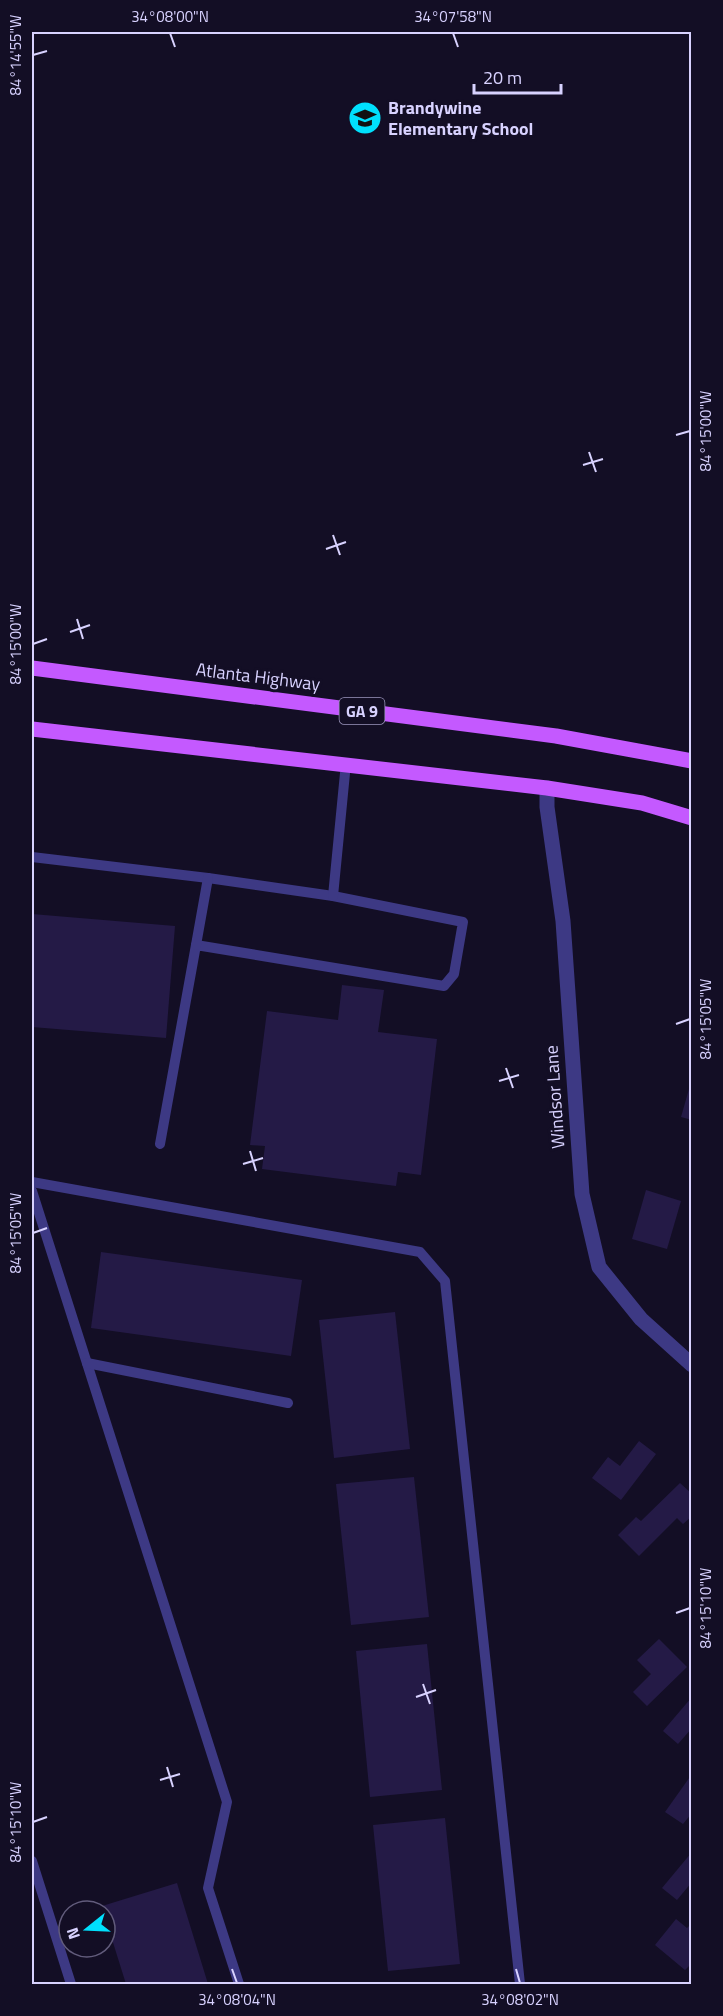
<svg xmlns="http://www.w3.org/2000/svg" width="723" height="2016" viewBox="0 0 723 2016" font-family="'Titillium Web',sans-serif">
<rect width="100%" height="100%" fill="#130e25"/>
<g fill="#241a46">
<path d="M 32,914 L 175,926 L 166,1038 L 32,1027 Z"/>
<path d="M 342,985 L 384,990 L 378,1032 L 437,1039 L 421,1175 L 398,1172 L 396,1186 L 262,1169 L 265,1146 L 250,1145 L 267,1011 L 338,1020 Z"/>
<path d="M 691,1082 L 692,1082 L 692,1120 L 681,1117 Z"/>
<path d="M 646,1190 L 681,1201 L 667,1249 L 632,1239 Z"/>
<path d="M 101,1252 L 302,1280 L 291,1356 L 91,1328 Z"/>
<path d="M 395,1312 L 410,1449 L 334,1458 L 319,1320 Z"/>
<path d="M 639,1441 L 656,1454 L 621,1500 L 592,1478 L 608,1457 L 620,1466 Z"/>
<path d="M 414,1477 L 429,1617 L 351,1625 L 336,1484 Z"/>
<path d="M 680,1483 L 692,1494 L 692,1516 L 683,1524 L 677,1518 L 639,1556 L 618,1535 L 636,1517 L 641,1521 Z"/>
<path d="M 659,1639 L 687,1667 L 647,1706 L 633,1692 L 651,1674 L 637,1660 Z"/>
<path d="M 427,1644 L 442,1790 L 370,1797 L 356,1651 Z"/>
<path d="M 692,1697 L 692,1728 L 678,1744 L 663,1731 Z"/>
<path d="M 692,1774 L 692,1813 L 683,1824 L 665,1812 Z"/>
<path d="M 445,1818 L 460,1964 L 388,1971 L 373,1825 Z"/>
<path d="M 692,1852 L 692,1882 L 677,1900 L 662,1888 Z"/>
<path d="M 177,1883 L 208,1984 L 126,1984 L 105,1917 L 105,1911 L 103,1911 L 102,1906 Z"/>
<path d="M 676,1919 L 687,1928 L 692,1923 L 692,1963 L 685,1970 L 655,1945 Z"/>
</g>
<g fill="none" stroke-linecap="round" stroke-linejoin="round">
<g stroke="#3d3984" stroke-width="10">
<path d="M 32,857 L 208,878 L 333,896 L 463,922 L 454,974 L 444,986 L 196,945 L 160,1144"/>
<path d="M 333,896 L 346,763"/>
<path d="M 196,945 L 208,878"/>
<path d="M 32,1182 L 420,1252 L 445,1281 L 520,1984"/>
<path d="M 32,1191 L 227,1802 L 208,1888 L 239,1984"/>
<path d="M 87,1363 L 288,1403"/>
<path d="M 32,1861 L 71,1984"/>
</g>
<path stroke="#3d3984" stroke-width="15" d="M 547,788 L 547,807 L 563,921 L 582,1194 L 599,1267 L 641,1319 L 692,1365"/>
<g stroke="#c459ff" stroke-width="15">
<path d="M 32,668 L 556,736 L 692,761"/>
<path d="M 32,729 L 547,788 L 642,803 L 692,818"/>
</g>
</g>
<path fill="none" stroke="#d8d2ff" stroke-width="2" d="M 170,33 L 175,47M 453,33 L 458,47M 33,55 L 47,51M 676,435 L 690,431M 589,452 L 596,472M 583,465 L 603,459M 333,535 L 340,555M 326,549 L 346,542M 77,619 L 83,639M 70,632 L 90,625M 33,644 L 47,639M 676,1024 L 690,1019M 506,1068 L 513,1088M 499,1081 L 519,1075M 250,1151 L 256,1171M 243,1164 L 263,1158M 33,1233 L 47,1228M 676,1613 L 690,1608M 423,1684 L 430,1704M 416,1697 L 436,1690M 167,1767 L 173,1787M 160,1780 L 180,1774M 33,1822 L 47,1817M 232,1969 L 237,1983M 516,1969 L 520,1983"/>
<defs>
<g id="school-disc" transform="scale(1.725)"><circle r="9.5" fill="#00e0fd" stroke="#130e25"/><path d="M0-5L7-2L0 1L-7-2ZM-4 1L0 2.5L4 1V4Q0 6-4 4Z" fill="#111"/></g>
</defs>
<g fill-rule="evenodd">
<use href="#school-disc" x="365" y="118"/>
</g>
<g text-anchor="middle" stroke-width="6" stroke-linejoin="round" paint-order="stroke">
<rect fill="#130e25" stroke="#9d97be" stroke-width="1.5" x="339.5" y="698" width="45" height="26" rx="4.5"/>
<g font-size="16" font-weight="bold" fill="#d8d2ff">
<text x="362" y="717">GA 9</text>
</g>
<g font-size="18" font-weight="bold" fill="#d8d2ff" stroke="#130e25" text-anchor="start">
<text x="388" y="114">Brandywine<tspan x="388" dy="21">Elementary School</tspan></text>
</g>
<g font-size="18" fill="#d8d2ff" stroke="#130e25">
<text transform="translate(258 677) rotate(7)" y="6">Atlanta Highway</text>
<text transform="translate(555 1097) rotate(-94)" y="6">Windsor Lane</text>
</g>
</g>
<rect width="723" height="2016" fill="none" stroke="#130e25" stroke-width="66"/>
<g transform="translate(87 1929) rotate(252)"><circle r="28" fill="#130e25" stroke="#625c7c" stroke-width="1.5"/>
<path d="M0-4.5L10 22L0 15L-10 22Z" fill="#00e0fd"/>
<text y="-9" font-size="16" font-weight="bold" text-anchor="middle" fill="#d8d2ff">N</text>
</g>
<path d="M474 84v9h87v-9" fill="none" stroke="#d8d2ff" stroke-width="3"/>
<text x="483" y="84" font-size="18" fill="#d8d2ff" stroke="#130e25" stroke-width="4.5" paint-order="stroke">20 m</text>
<rect x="33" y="33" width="657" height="1950" fill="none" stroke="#d8d2ff" stroke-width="2"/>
<g font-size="15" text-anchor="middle" fill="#d8d2ff">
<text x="170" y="22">34°08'00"N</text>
<text x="453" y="22">34°07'58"N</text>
<text transform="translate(16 55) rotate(-90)" y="5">84°14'55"W</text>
<text transform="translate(706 431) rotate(-90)" y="5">84°15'00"W</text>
<text transform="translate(16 644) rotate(-90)" y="5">84°15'00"W</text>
<text transform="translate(706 1019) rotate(-90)" y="5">84°15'05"W</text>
<text transform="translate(16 1233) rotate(-90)" y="5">84°15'05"W</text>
<text transform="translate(706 1608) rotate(-90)" y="5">84°15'10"W</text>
<text transform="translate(16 1822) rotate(-90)" y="5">84°15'10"W</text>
<text x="237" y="2005">34°08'04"N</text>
<text x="520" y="2005">34°08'02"N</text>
</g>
</svg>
